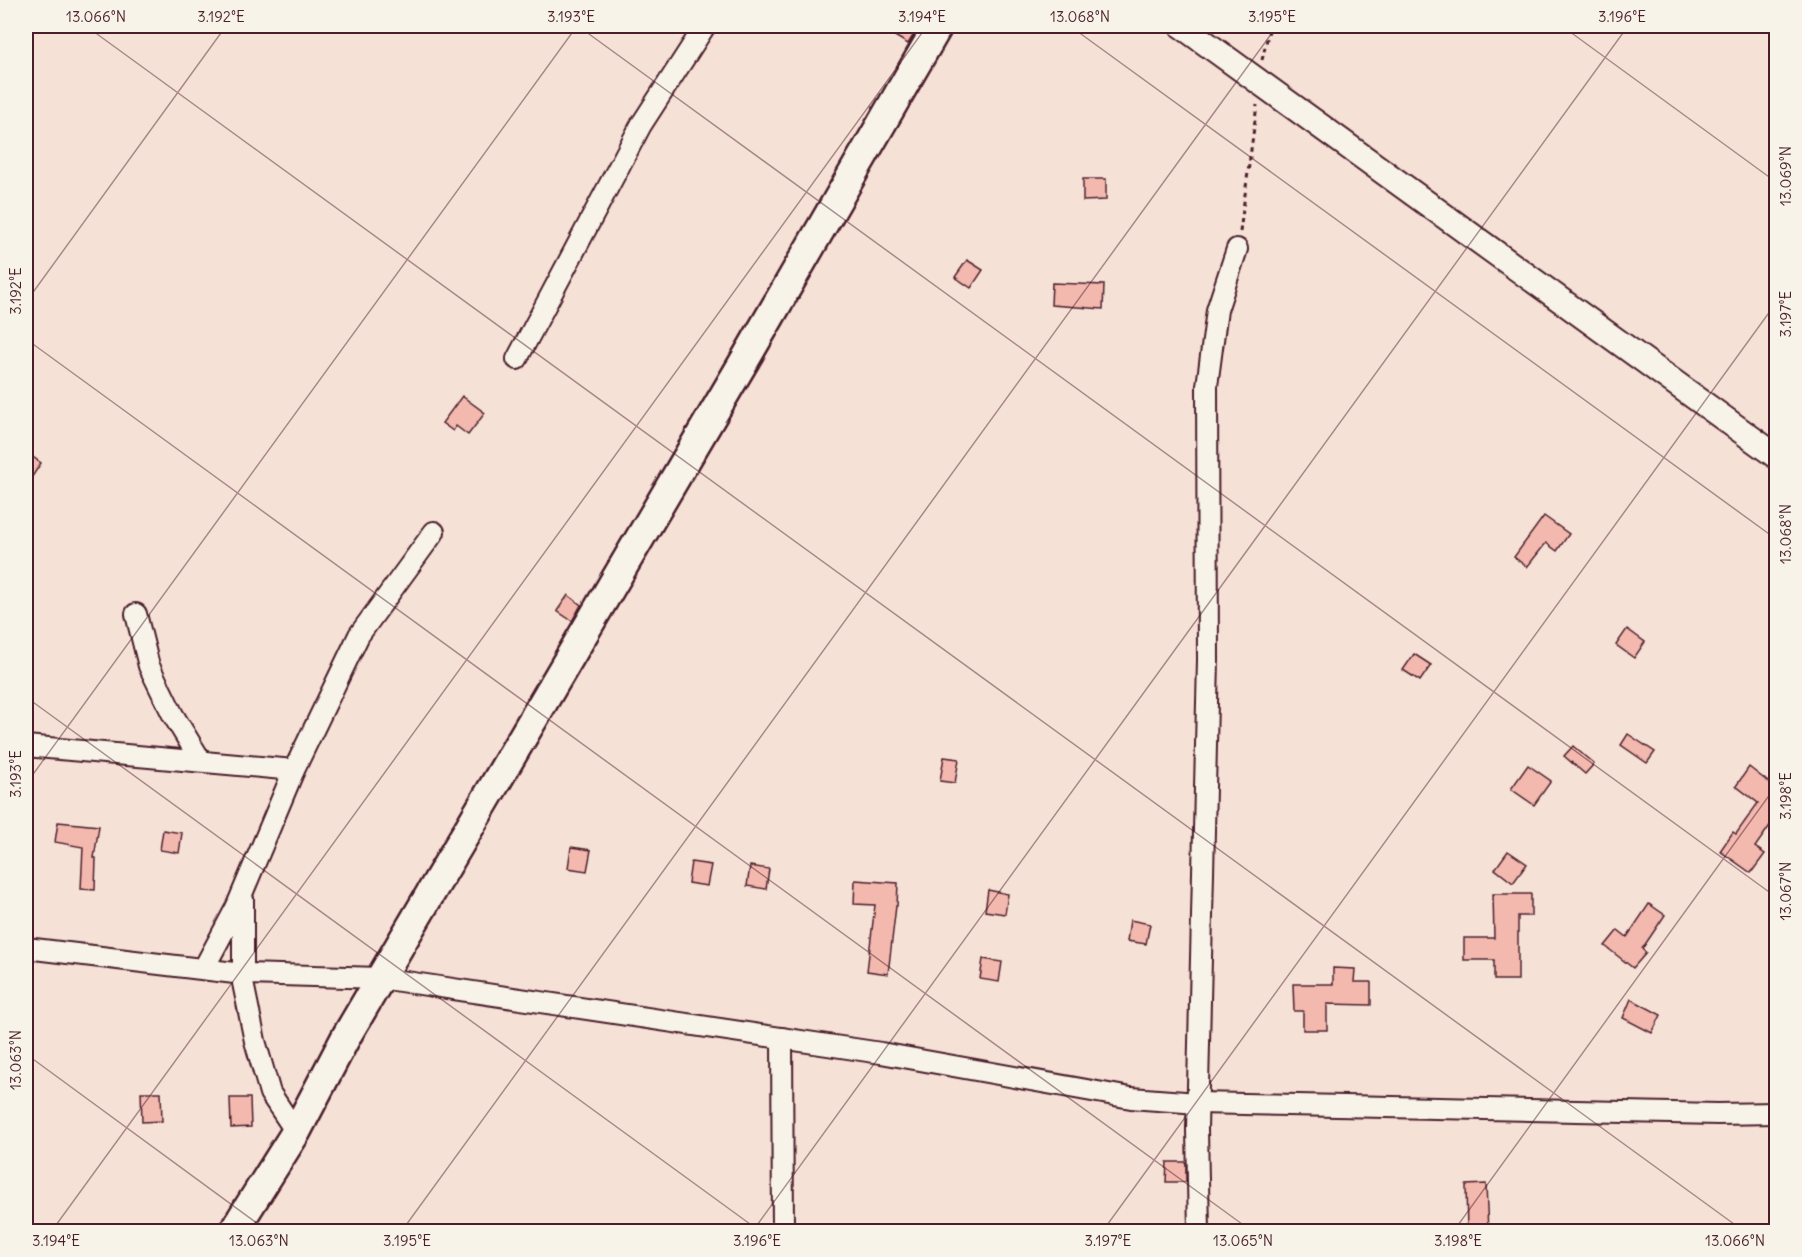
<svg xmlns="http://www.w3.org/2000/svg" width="1802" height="1257" viewBox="0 0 1802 1257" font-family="Delius,sans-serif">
<rect width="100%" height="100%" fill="#f6e1d7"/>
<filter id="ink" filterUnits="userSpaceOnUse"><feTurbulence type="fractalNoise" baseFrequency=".0167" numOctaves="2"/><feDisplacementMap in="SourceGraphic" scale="12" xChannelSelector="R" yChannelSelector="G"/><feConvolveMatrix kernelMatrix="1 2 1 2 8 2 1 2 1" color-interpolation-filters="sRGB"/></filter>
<g filter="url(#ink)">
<g fill="#f3b8ae" stroke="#4a1f2b" stroke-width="1.5">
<path d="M 899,26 L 919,26 L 908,44 L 893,35 Z"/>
<path d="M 1083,179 L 1106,179 L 1106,200 L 1083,201 Z"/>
<path d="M 967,260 L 983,270 L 971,288 L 955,277 Z"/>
<path d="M 1052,283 L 1104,285 L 1103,309 L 1051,305 Z"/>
<path d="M 462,396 L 485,413 L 468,435 L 456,426 L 453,431 L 442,423 Z"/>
<path d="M 26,452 L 41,463 L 26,486 Z"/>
<path d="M 1544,516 L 1569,534 L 1557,551 L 1546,543 L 1527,567 L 1514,557 Z"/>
<path d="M 568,595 L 581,605 L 572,621 L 557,611 Z"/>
<path d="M 1627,629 L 1645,642 L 1634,658 L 1616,645 Z"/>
<path d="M 1414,654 L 1431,665 L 1420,681 L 1403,670 Z"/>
<path d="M 1628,734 L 1655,752 L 1647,763 L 1621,745 Z"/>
<path d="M 1573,746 L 1594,764 L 1585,774 L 1564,756 Z"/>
<path d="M 944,757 L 959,759 L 955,783 L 940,781 Z"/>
<path d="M 1528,765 L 1551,781 L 1534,805 L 1511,789 Z"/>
<path d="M 1749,767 L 1776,788 L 1776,817 L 1755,847 L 1765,854 L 1751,873 L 1720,851 L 1733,832 L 1736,834 L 1758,803 L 1736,786 Z"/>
<path d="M 58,822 L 99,826 L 94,858 L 96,858 L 95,890 L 81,889 L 83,847 L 55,842 Z"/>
<path d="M 163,830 L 182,833 L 179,853 L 160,850 Z"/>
<path d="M 571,847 L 591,850 L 587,871 L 568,868 Z"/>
<path d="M 1508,851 L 1527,864 L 1513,883 L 1495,869 Z"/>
<path d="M 691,862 L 711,865 L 707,886 L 688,883 Z"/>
<path d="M 750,866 L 769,869 L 766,889 L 747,886 Z"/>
<path d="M 855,880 L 898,883 L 897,906 L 896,906 L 888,974 L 867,971 L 875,905 L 854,904 Z"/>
<path d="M 988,890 L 1008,894 L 1005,914 L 985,911 Z"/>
<path d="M 1493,894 L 1531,894 L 1531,916 L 1518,916 L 1518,980 L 1494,980 L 1494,960 L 1464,960 L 1464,938 L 1494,938 Z"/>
<path d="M 1649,904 L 1665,915 L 1642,949 L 1646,953 L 1633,968 L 1605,946 L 1618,930 L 1627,937 Z"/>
<path d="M 1130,920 L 1150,924 L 1146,944 L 1127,941 Z"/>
<path d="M 983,959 L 1002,962 L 999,982 L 980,979 Z"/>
<path d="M 1333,968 L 1355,969 L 1354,982 L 1371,982 L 1371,1005 L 1327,1004 L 1327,1030 L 1303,1030 L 1303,1011 L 1294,1011 L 1293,984 L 1333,984 Z"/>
<path d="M 1631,999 L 1661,1015 L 1652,1033 L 1623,1018 Z"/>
<path d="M 141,1092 L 161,1092 L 162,1121 L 142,1122 Z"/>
<path d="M 230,1098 L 250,1098 L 251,1127 L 231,1128 Z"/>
<path d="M 1167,1162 L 1186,1162 L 1186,1182 L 1166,1182 Z"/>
<path d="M 1486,1184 L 1488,1232 L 1467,1232 L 1466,1185 Z"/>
</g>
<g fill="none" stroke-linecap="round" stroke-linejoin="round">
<g stroke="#4a1f2b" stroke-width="24">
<g id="minor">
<path d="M 517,359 L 641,125 L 705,26"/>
<path d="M 136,614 L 149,666 L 173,715 L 201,761"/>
<path d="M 26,746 L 294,770"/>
<path d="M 243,899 L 243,983 L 255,1041 L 270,1093 L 296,1132"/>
<path d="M 26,948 L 243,974 L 380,978 L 881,1053 L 1131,1098 L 1198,1103 L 1718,1114 L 1776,1113"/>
<path d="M 204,968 L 236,908 L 294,770 L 359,635 L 434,532"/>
<path d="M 782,1038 L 783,1232"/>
<path d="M 1199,1232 L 1197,1129 L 1208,660 L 1207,386 L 1217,310 L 1237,249"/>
</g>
</g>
<g stroke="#4a1f2b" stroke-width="28">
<path id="tertiary" d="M 1182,26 L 1776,456"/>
</g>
<g stroke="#4a1f2b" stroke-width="33">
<path id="secondary" d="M 233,1232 L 296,1132 L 347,1035 L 746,358 L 938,26"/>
</g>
<g stroke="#4a1f2b" stroke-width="3" stroke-dasharray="4.5 4.5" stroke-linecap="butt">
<path d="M 1262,60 L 1270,26"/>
<path d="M 1240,232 L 1257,105"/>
</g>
<use href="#minor" stroke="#f7f3e8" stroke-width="20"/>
<use href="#tertiary" stroke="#f7f3e8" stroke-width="24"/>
<use href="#secondary" stroke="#f7f3e8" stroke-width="28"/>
</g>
</g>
<path fill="none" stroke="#4a1f2b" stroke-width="1.5" stroke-opacity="0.45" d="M 86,26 L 1745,1232M 578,26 L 1776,897M 1070,26 L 1776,539M 1562,26 L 1776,182M 26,302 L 226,26M 26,339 L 1253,1232M 26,697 L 761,1232M 26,784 L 577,26M 26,1054 L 269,1232M 51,1232 L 927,26M 401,1232 L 1277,26M 752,1232 L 1628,26M 1102,1232 L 1776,303M 1453,1232 L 1776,786"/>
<rect width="1802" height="1257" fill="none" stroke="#f7f3e8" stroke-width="66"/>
<rect x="33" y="33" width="1736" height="1191" fill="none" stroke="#4a1f2b" stroke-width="2"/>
<g font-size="15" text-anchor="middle" fill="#4a1f2b">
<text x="96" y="22">13.066°N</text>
<text x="221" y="22">3.192°E</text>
<text x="571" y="22">3.193°E</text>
<text x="922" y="22">3.194°E</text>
<text x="1080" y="22">13.068°N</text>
<text x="1272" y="22">3.195°E</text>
<text x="1622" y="22">3.196°E</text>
<text transform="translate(1786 176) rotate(-90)" y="5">13.069°N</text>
<text transform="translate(16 291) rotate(-90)" y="5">3.192°E</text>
<text transform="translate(1786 314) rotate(-90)" y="5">3.197°E</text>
<text transform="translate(1786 534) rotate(-90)" y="5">13.068°N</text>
<text transform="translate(16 774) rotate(-90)" y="5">3.193°E</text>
<text transform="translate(1786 796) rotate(-90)" y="5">3.198°E</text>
<text transform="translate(1786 891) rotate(-90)" y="5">13.067°N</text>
<text transform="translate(16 1060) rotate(-90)" y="5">13.063°N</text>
<text x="56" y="1246">3.194°E</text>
<text x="259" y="1246">13.063°N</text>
<text x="407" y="1246">3.195°E</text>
<text x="757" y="1246">3.196°E</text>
<text x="1108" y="1246">3.197°E</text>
<text x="1243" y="1246">13.065°N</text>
<text x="1458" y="1246">3.198°E</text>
<text x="1735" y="1246">13.066°N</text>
</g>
</svg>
